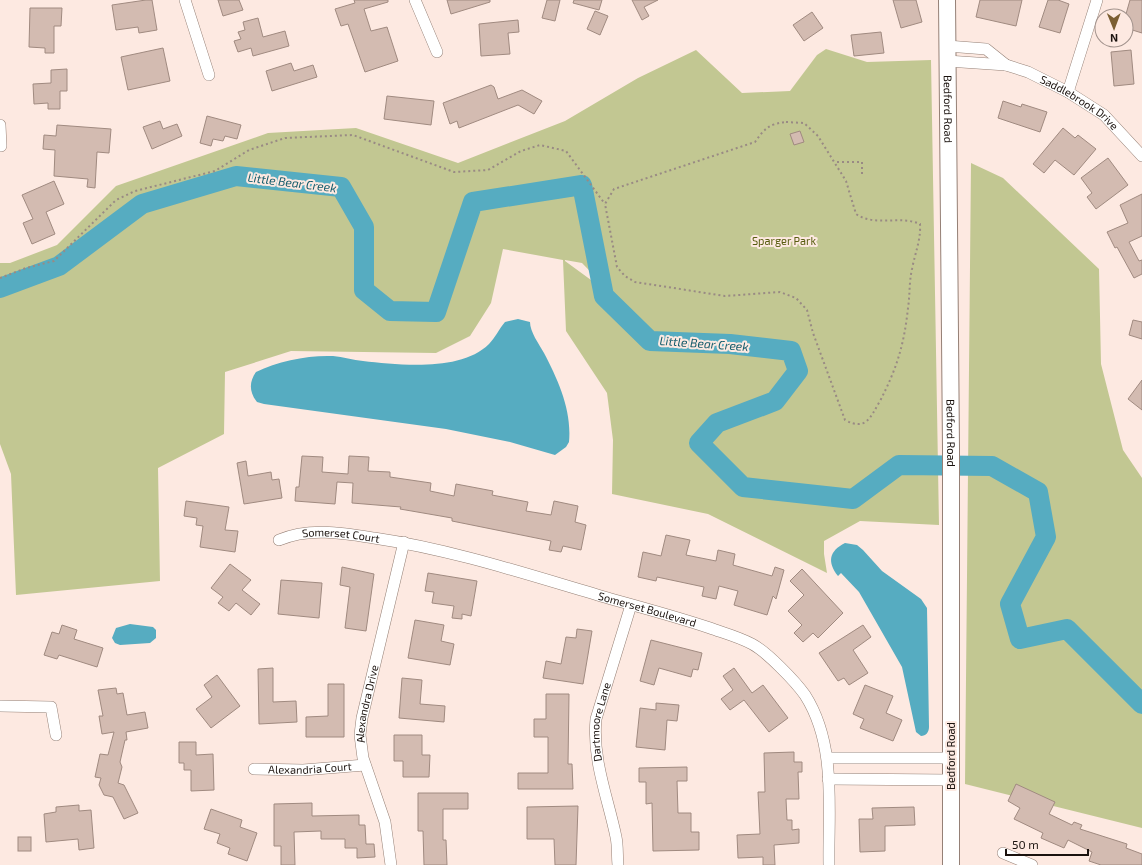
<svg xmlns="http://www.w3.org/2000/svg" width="1142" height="865" viewBox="0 0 1142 865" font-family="'Exo 2',sans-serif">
<rect width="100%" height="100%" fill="#fde9e1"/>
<g fill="#c2c792" fill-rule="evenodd">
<path d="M 826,49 L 867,62 L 931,60 L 939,525 L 860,521 L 824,541 L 824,554 L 827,573 L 708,514 L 612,494 L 613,440 L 607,393 L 566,331 L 563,260 L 503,249 L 491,303 L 470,336 L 436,353 L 291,351 L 225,372 L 224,434 L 158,468 L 160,581 L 16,595 L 11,474 L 0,444 L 0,263 L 10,263 L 57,245 L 116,186 L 268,133 L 356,128 L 458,163 L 565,121 L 638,78 L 696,50 L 742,93 L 790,91 L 817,55 ZM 565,260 L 582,263 L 617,299 L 565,261 Z"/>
<path d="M 971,163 L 1003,178 L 1099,269 L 1101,364 L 1123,450 L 1142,478 L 1142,828 L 965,784 Z"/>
</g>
<g fill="#56acc1">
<path d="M 518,319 L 530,322 C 530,332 539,344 544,353 C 558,380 572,410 569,442 L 566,447 L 555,455 L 510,442 L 446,429 L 264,404 L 257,402 C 249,392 249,382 256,372 C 278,361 308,355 333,356 C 343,357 353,360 363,361 C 399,365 461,372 489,344 C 495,338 499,329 505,322 Z"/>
<path d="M 845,543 L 857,545 L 863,550 L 882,571 L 921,599 L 927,608 L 929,727 C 929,732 926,736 921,736 L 916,732 L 902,667 L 859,592 L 841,573 L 838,576 C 827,562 829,551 845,543 Z"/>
<path d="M 130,624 L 153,627 L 156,630 L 156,638 L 150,643 L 120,645 L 115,643 L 112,638 L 116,628 Z"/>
</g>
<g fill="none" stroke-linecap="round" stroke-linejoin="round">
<path stroke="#56acc1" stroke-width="20" d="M 0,288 L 59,266 L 142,204 L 236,176 L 341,187 L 364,227 L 364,290 L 390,311 L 436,312 L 473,202 L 582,185 L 604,296 L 650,341 L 730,344 L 791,351 L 798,371 L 775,401 L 717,423 L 699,443 L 743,487 L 853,499 L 899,465 L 992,466 L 1038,492 L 1046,537 L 1010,604 L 1020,639 L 1067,629 L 1142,704"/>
</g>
<g fill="#d3bbb1" stroke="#a08a80">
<path d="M 146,0 L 152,0 L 157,30 L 139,33 L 138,27 L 116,30 L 112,5 Z"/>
<path d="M 218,0 L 239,0 L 243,10 L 223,16 Z"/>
<path d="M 354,0 L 388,0 L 388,2 L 364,9 L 371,31 L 387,27 L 398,61 L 365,72 L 348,24 L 341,26 L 335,9 L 355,3 Z"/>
<path d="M 447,0 L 490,0 L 490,2 L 451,14 Z"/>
<path d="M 547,0 L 560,0 L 555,21 L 542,18 Z"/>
<path d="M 574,0 L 602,0 L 599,10 L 573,3 Z"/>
<path d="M 632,0 L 658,0 L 644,7 L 649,16 L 642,20 Z"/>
<path d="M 893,0 L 916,0 L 922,22 L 901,28 Z"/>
<path d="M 980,0 L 1022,0 L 1016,26 L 976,17 Z"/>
<path d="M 1048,0 L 1058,0 L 1069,4 L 1060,33 L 1039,27 Z"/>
<path d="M 1130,0 L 1142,0 L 1142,33 L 1126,28 L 1126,14 Z"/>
<path d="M 30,8 L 62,8 L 61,26 L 54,26 L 54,53 L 45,53 L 45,48 L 29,47 Z"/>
<path d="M 595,11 L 608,16 L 600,35 L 587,29 Z"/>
<path d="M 812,12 L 823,28 L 804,41 L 793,25 Z"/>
<path d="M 258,18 L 263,37 L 285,31 L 289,46 L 253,56 L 251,48 L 238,52 L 234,41 L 241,39 L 238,32 L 245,30 L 243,22 Z"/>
<path d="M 518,20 L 519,32 L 508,33 L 510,54 L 481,56 L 479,24 Z"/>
<path d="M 881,32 L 884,53 L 854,56 L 851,35 Z"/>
<path d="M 163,48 L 170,81 L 128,90 L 121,57 Z"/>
<path d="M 1131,50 L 1134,84 L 1114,86 L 1111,52 Z"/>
<path d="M 291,63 L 294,71 L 313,65 L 317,77 L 272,91 L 266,71 Z"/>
<path d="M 67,69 L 67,91 L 60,91 L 60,109 L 48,109 L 48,103 L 34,104 L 33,84 L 51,83 L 51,70 Z"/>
<path d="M 491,85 L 494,87 L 498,99 L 522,90 L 542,101 L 534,114 L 518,105 L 459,128 L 457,121 L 450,124 L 443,103 Z"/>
<path d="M 387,96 L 434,101 L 431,125 L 384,119 Z"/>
<path d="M 1003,101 L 1021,107 L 1022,104 L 1047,112 L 1040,132 L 998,118 Z"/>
<path d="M 207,116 L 241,125 L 237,139 L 225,136 L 223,141 L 213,139 L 211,146 L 200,143 Z"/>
<path d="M 160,121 L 163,129 L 177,124 L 182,136 L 152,149 L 143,127 Z"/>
<path d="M 57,125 L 111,129 L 109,153 L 97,152 L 95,188 L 87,187 L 88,179 L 54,176 L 55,150 L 43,149 L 44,135 L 56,136 Z"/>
<path d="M 1063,128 L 1075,138 L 1078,135 L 1096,149 L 1074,175 L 1055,160 L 1044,173 L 1033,164 Z"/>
<path d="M 800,131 L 804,142 L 794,145 L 790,134 Z"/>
<path d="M 1108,158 L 1128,185 L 1096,209 L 1087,197 L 1092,193 L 1081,178 Z"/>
<path d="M 54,181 L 64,204 L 46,212 L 55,234 L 32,244 L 23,223 L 33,219 L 22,195 Z"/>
<path d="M 1142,194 L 1142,236 L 1129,242 L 1139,261 L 1142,260 L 1142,274 L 1134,278 L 1117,247 L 1115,248 L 1107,232 L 1128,223 L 1120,205 Z"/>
<path d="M 1133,320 L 1142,322 L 1142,339 L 1129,335 Z"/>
<path d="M 1142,380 L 1142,410 L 1128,399 Z"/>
<path d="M 302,456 L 323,457 L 322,472 L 348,474 L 349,456 L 369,457 L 368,471 L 390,472 L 390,477 L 431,483 L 430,491 L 454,496 L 456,484 L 493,491 L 492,495 L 528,502 L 526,511 L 551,515 L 554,501 L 578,506 L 575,522 L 586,525 L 581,550 L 563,546 L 561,552 L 549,550 L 551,541 L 452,521 L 452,518 L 400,509 L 401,507 L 352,503 L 353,483 L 337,482 L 335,504 L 295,501 L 296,487 L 299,487 Z"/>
<path d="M 246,461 L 248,476 L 271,472 L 272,480 L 279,479 L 282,498 L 244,504 L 237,463 Z"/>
<path d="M 186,501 L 229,507 L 225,530 L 238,531 L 235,552 L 200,547 L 203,526 L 196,525 L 197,518 L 184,516 Z"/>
<path d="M 666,535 L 690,540 L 686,555 L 716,561 L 718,550 L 735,554 L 733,565 L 772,576 L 775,567 L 784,570 L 776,599 L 773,596 L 767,615 L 734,605 L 738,591 L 719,586 L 716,599 L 702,596 L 704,587 L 657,577 L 656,581 L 638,577 L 643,552 L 661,556 Z"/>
<path d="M 230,564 L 251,580 L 242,590 L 260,604 L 251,615 L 236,603 L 229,611 L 218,603 L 223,597 L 211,588 Z"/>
<path d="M 342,567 L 374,574 L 366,631 L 345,628 L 350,587 L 340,585 Z"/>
<path d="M 802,569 L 843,613 L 818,638 L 813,633 L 803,642 L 794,633 L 802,625 L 788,611 L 804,595 L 790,581 Z"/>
<path d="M 428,573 L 477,581 L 471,616 L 462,614 L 462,619 L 452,618 L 454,606 L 432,603 L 434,592 L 425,591 Z"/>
<path d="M 281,580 L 322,583 L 319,618 L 278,614 Z"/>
<path d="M 415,620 L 444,625 L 441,641 L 454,644 L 450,665 L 408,658 Z"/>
<path d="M 62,625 L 77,630 L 74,639 L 103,648 L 97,667 L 59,655 L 57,659 L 44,655 L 52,632 L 59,634 Z"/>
<path d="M 863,625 L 871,637 L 853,650 L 868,673 L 849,685 L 844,678 L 838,681 L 819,653 Z"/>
<path d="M 577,629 L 592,631 L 583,684 L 543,678 L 546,661 L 561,664 L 566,637 L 576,638 Z"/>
<path d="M 651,640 L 702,653 L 698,670 L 693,669 L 691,677 L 659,668 L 654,685 L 640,681 Z"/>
<path d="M 273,668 L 273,702 L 296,701 L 297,722 L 259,724 L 258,669 Z"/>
<path d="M 734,668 L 752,693 L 763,685 L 788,718 L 769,732 L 744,700 L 730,710 L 721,699 L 733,690 L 723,676 Z"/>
<path d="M 217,675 L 240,706 L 211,728 L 196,709 L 212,697 L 204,685 Z"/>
<path d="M 402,678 L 422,680 L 420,704 L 445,706 L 444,722 L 399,718 Z"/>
<path d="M 328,684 L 344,684 L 344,737 L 306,737 L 306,717 L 328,716 Z"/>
<path d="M 865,685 L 893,696 L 886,713 L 902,720 L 893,741 L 860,728 L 864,719 L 853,714 Z"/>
<path d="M 116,688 L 117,694 L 123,693 L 127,715 L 145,712 L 148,728 L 126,732 L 127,740 L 125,740 L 120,762 L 122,767 L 118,783 L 124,785 L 138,813 L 124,819 L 113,797 L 104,795 L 99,785 L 101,778 L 95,777 L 100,754 L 108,755 L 114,732 L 102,734 L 99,716 L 103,716 L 98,690 Z"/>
<path d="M 546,694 L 569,694 L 568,764 L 572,764 L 573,789 L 518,789 L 518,773 L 548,773 L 548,737 L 534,737 L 534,719 L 546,719 Z"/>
<path d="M 656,703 L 679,705 L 677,721 L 667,720 L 665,750 L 636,747 L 640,708 L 656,710 Z"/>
<path d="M 394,735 L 422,735 L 422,755 L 430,755 L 429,777 L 403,777 L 403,761 L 394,761 Z"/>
<path d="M 179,742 L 196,742 L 196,755 L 213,754 L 214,790 L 191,791 L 191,770 L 184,770 L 184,763 L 179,763 Z"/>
<path d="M 794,752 L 794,762 L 802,762 L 802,772 L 798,772 L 799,799 L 786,799 L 787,820 L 792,820 L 792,830 L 799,829 L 799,843 L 774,845 L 775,865 L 763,865 L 763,857 L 738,858 L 737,835 L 760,834 L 758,792 L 765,792 L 764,753 Z"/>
<path d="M 687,767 L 687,781 L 677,781 L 678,813 L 691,813 L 691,832 L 699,832 L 699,850 L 653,851 L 652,803 L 646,804 L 646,782 L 639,782 L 639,768 Z"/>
<path d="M 1016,784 L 1055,802 L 1049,814 L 1072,825 L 1074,822 L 1082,825 L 1080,829 L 1127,844 L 1126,848 L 1142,854 L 1142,865 L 1101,865 L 1089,861 L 1092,852 L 1068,840 L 1064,848 L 1041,838 L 1043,833 L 1014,819 L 1020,808 L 1008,801 Z"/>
<path d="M 418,793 L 468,793 L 468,809 L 443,809 L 443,840 L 446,840 L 447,865 L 424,865 L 423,831 L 418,831 Z"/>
<path d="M 312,803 L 312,816 L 359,815 L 359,825 L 365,825 L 366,844 L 374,844 L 375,857 L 357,858 L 357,848 L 345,848 L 345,839 L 321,839 L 321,831 L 294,832 L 295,865 L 281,865 L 281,846 L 274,846 L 274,804 Z"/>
<path d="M 79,805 L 79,811 L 91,810 L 94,848 L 79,850 L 78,839 L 46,842 L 44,814 L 56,812 L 56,807 Z"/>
<path d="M 578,806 L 576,865 L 555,865 L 554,839 L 527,839 L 527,807 Z"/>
<path d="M 914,807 L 915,825 L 885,826 L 885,851 L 860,852 L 859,819 L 873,819 L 872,808 Z"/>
<path d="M 211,809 L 242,820 L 240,827 L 257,833 L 247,861 L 228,854 L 230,848 L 217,843 L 220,834 L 204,829 Z"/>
<rect x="18" y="837" width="13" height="14"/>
</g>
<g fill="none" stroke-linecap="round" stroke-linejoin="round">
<g stroke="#958076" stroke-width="12">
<g id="street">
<path d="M 185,0 L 209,75"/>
<path d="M 415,0 L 437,52"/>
<path d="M 947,46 L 986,49 L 1006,65"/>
<path id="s1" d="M 947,61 L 1006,65 L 1028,72 L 1068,92 L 1104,115 L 1142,156"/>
<path d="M 1068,92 L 1097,0"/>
<path d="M 0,125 L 1,146"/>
<path id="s2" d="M 279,540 C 309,527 343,533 374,538 C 455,550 532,576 611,599 C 644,608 677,617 710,628 C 724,633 739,637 752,644 C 767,652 795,681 805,695 C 837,745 828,809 829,865"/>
<path d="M 0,706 L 51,707 L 56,735"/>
<path d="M 828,758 L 951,758"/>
<path id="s3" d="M 254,769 L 303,770 L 365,765"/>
<path d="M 828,779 L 951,780"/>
<path d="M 1003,853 L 1032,865"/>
<path id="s4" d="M 391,865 L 385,822 L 363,758 L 360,735 L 362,718 L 404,542"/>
<path id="s5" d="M 618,865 C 617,856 618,846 616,837 C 608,798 592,760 596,719 L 631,605"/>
</g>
</g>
<g stroke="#958076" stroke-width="18">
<g id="secondary">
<path id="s6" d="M 947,0 L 951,449 L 951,865"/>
</g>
</g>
<g stroke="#998a84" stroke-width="2" stroke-dasharray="2 3" stroke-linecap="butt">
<path d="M 786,122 L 804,123 L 818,136 L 846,181 L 856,214 C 875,227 900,215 920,224 C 921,240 915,253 912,269 C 909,282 910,295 908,308 C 904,345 897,368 880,401 C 870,418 866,431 845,420 L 813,333 L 807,310 L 796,298 L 780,292 L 725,296 L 635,282 L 625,276 L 617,267 L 605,204 L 614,189 L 755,142 C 765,128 769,124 786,122 Z"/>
<path d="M 837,162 L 862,162 L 862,176"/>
<path d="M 0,278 L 26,268 L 54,261 L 116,200 L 135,191 L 215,171 L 249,150 L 285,138 L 353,135 L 454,172 L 488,170 L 521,151 L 540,145 L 566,151 L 605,204"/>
</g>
<use href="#street" stroke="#fff" stroke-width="11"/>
<use href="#secondary" stroke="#fff" stroke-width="16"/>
</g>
<g text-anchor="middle" stroke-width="4" stroke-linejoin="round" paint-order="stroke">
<g font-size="11" fill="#1a120e" stroke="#fde9e1">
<text dy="4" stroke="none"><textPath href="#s1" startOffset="142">Saddlebrook Drive</textPath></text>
<text dy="4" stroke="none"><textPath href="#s6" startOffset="109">Bedford Road</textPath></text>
<text dy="4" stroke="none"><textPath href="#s6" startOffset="433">Bedford Road</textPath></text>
<text dy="4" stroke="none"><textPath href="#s2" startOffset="63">Somerset Court</textPath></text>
<text dy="4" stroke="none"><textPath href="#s2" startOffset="379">Somerset Boulevard</textPath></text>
<text dy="4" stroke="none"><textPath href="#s4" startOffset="166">Alexandra Drive</textPath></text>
<text dy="4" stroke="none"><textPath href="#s5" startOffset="146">Dartmoore Lane</textPath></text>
<text transform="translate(951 756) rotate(-90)" y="4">Bedford Road</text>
<text dy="4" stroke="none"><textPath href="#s3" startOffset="56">Alexandria Court</textPath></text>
</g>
<g font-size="11" fill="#575c0f" stroke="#fde9e1">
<text x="784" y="245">Sparger Park</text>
</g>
<g font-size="12" font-style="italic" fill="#125a6a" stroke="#fde9e1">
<text transform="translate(292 183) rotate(7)" y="4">Little Bear Creek</text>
<text transform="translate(704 344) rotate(4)" y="4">Little Bear Creek</text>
</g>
</g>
<g transform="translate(1114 28) rotate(179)"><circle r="19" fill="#fde9e1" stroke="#a2938d"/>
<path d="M0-3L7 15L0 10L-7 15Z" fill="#7b5e32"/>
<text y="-6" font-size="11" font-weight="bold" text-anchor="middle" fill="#1a120e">N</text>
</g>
<path d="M1006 849v6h82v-6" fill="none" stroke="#1a120e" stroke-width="2"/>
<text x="1012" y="849" font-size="12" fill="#1a120e" stroke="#fde9e1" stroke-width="3" paint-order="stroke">50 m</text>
</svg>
